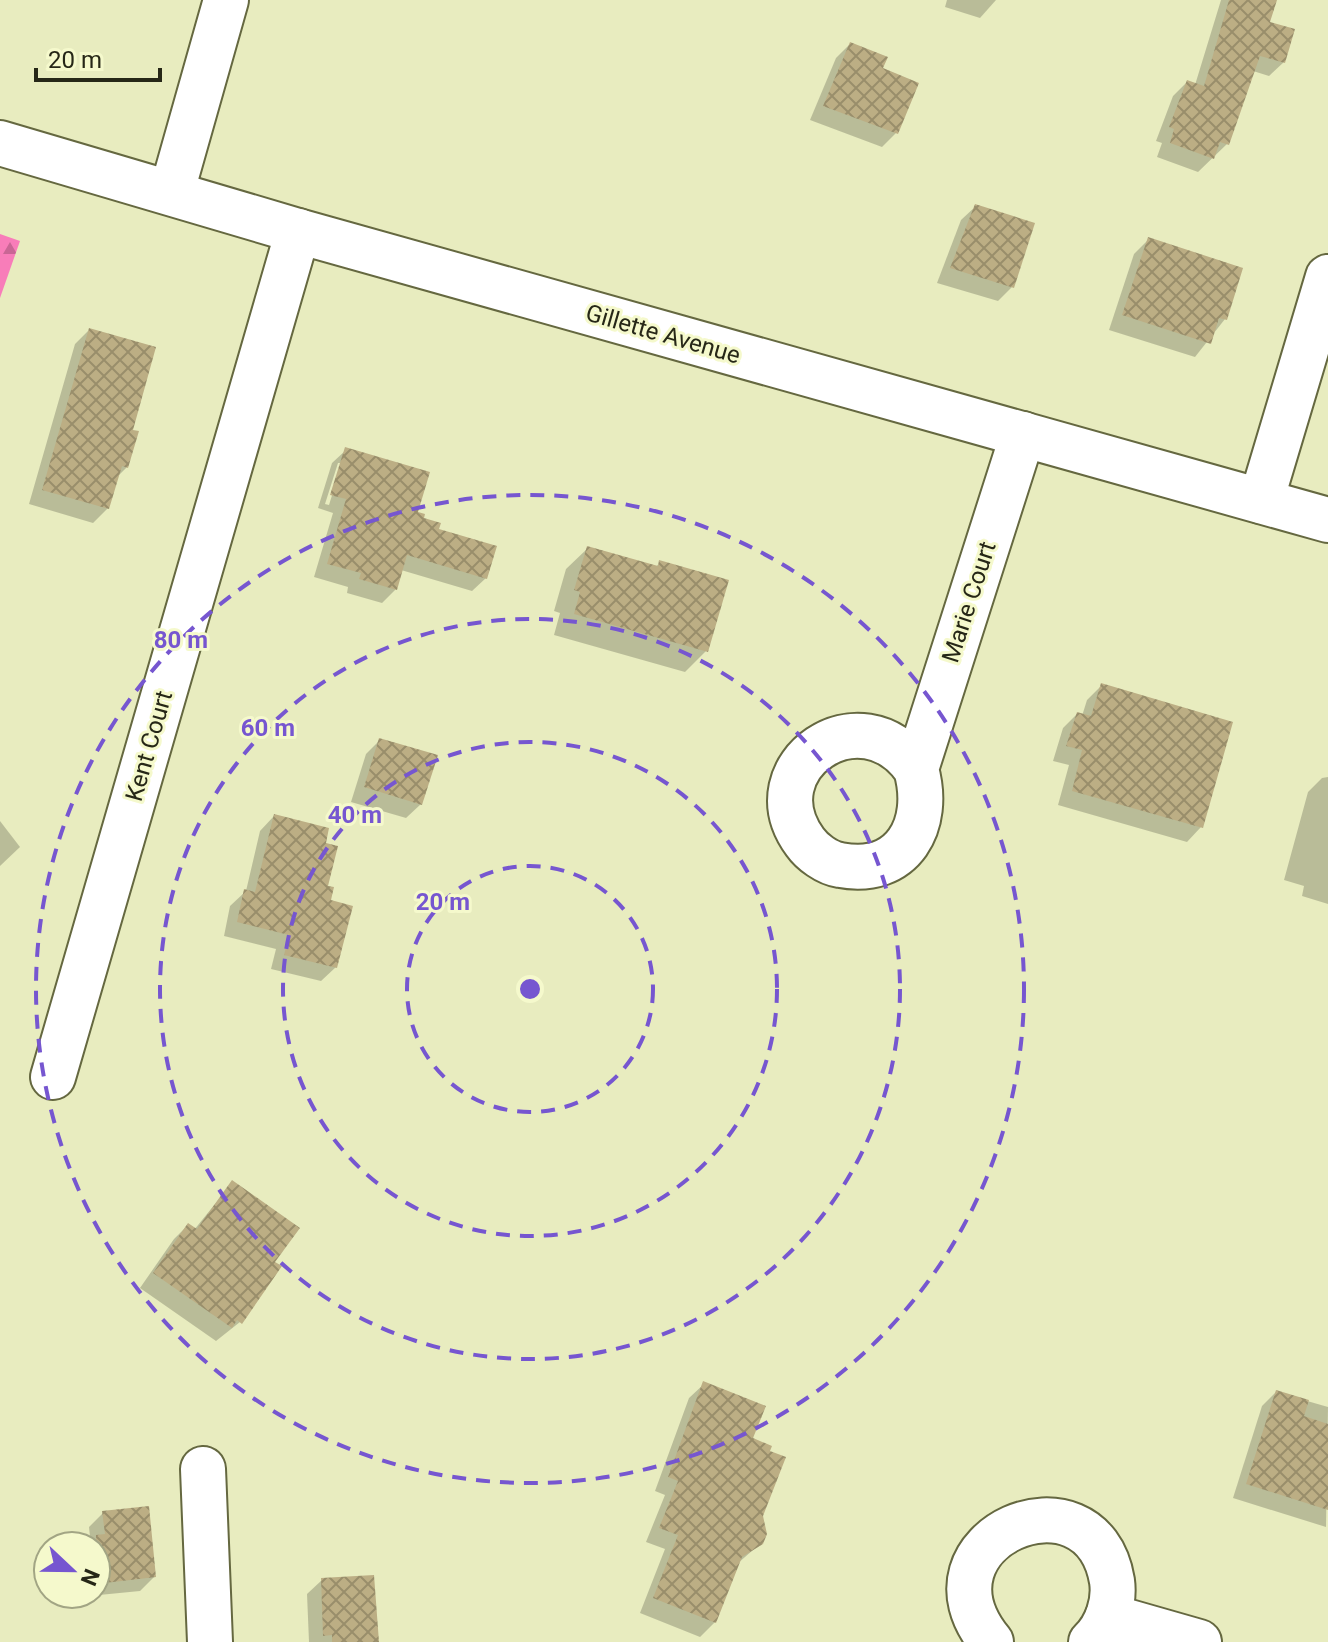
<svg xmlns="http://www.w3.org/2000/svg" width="1328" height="1642" viewBox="0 0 1328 1642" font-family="Roboto,sans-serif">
<defs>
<pattern id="forest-firs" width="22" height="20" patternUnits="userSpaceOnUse" patternTransform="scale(2)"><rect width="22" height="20" fill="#f87db9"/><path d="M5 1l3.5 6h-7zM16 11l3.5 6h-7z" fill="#c96695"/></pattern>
<pattern id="building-cross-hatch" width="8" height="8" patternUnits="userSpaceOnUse" patternTransform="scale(2)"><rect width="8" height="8" fill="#bcae84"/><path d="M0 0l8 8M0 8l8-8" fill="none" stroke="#998e6b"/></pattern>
</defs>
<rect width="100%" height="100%" fill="#e8ecbf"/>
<path fill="url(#forest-firs)" d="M 0,234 L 20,241 L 0,298 Z"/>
<g fill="#0003" fill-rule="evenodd">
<path d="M 947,0 L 996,0 L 980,18 L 945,7 Z"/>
<path d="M 1221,0 L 1274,0 L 1268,23 L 1284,62 L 1269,76 L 1253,71 L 1227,144 L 1198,172 L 1157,157 L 1162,143 L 1156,141 L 1173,96 L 1187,82 L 1195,85 Z"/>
<path d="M 850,44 L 881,69 L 896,133 L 882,147 L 810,120 L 836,58 Z"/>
<path d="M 976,206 L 1012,287 L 998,301 L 937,283 L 961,220 Z"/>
<path d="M 1148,240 L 1225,319 L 1195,357 L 1109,330 L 1134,254 Z"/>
<path d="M 89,330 L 130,431 L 127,467 L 117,477 L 108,508 L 93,523 L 29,504 L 75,344 Z"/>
<path d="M 346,450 L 486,578 L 472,591 L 401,570 L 396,589 L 382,603 L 347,593 L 348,587 L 314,577 L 333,513 L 318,508 L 332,463 ZM 338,463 L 342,463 L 329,505 L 325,504 Z"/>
<path d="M 588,548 L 656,567 L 660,562 L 706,651 L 685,672 L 554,635 L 560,613 L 554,611 L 566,569 Z"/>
<path d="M 1101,686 L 1201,827 L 1187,842 L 1058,805 L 1069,765 L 1053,761 L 1063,728 L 1077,714 L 1082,716 L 1087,700 Z"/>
<path d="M 380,740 L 421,804 L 406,818 L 351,802 L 366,754 Z"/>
<path d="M 1328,777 L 1328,904 L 1302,896 L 1304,886 L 1284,880 L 1308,792 L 1322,778 Z"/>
<path d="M 274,816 L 323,845 L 336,967 L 321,981 L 271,969 L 276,949 L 224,936 L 230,906 L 246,891 L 260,831 Z"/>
<path d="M 0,821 L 20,847 L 0,866 Z"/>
<path d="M 232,1183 L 273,1262 L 240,1322 L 216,1341 L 140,1288 L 174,1239 L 188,1225 L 194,1230 Z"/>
<path d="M 704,1384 L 750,1439 L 761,1543 L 737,1564 L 715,1622 L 700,1637 L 640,1613 L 665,1549 L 646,1542 L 665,1495 L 655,1491 L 689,1398 Z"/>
<path d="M 1276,1392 L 1328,1407 L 1326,1527 L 1233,1498 L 1262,1406 Z"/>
<path d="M 103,1513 L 154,1577 L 140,1591 L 48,1600 L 43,1555 L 48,1550 L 48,1594 L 96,1594 L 96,1546 L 52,1546 L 57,1541 L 90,1537 L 89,1527 Z"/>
<path d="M 322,1580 L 377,1642 L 309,1642 L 307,1594 Z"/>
</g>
<g fill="url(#building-cross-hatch)">
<path d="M 1229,0 L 1277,0 L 1270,22 L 1295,29 L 1285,63 L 1260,56 L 1229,145 L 1220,142 L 1214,159 L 1170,143 L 1174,129 L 1169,127 L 1187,80 L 1204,86 Z"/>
<path d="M 850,42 L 888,57 L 883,68 L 919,83 L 898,134 L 823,106 Z"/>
<path d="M 975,204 L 1035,223 L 1014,288 L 950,268 Z"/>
<path d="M 1148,237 L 1243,268 L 1227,320 L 1219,318 L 1211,344 L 1122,315 Z"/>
<path d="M 89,328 L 156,347 L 133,430 L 139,431 L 128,468 L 122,466 L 109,509 L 42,490 Z"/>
<path d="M 345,447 L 430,472 L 418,512 L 425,514 L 424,518 L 441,523 L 439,529 L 497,546 L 487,579 L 407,555 L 397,590 L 359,579 L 361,573 L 327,564 L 346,499 L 330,495 Z"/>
<path d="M 587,546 L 658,566 L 659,560 L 729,580 L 708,652 L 574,614 L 580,592 L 574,590 Z"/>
<path d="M 1101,683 L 1233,722 L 1203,828 L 1072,791 L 1082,750 L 1066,746 L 1077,712 L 1091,716 Z"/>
<path d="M 379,738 L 438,755 L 422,805 L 364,787 Z"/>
<path d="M 274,814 L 329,828 L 326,843 L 338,846 L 328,886 L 334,887 L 331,900 L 353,906 L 337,968 L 284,955 L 289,935 L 237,922 L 244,889 L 255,892 Z"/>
<path d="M 232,1180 L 300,1228 L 275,1262 L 282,1266 L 242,1324 L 237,1320 L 232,1328 L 153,1273 L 188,1223 L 197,1229 Z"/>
<path d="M 703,1381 L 766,1406 L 753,1438 L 772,1446 L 770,1451 L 786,1457 L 763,1516 L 767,1534 L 763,1544 L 742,1557 L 716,1623 L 653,1598 L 678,1535 L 659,1528 L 678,1481 L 668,1477 Z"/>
<path d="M 1276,1390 L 1309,1400 L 1304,1416 L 1328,1424 L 1328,1510 L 1246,1484 Z"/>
<path d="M 149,1506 L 156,1577 L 96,1584 L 96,1535 L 105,1534 L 102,1511 Z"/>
<path d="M 374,1575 L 379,1642 L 332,1642 L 332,1635 L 323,1636 L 321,1578 Z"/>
</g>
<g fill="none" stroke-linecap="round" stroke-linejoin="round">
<g stroke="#656840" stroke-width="48">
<g id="street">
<path d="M 172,191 L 226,0"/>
<path d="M 1261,501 L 1328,277"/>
<path d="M 916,769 C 861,690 750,767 805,842 C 812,852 827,863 840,865 C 903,877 932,825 916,769 L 1023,434"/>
<path d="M 53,1077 L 298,231"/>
<path d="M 203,1469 L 210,1642"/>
<path d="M 1108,1616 L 1199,1642"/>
<path d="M 991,1642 C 907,1539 1092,1461 1112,1581 C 1115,1602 1107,1627 1091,1642"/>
</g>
</g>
<g stroke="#656840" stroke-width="48">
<path id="secondary" d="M 0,143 L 298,231 L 1328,520"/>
</g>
<use href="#street" stroke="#fff" stroke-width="44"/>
<use href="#secondary" stroke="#fff" stroke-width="44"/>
</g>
<g fill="none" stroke="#7656d0" stroke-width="4" stroke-dasharray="14 10">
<circle cx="530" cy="989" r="123"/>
<circle cx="530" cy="989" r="247"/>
<circle cx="530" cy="989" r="370"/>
<circle cx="530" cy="989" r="494"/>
</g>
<g text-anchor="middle" stroke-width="6" stroke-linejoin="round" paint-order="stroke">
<g font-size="24" fill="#262717" stroke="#f5f9cc">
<text transform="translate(663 334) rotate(16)" y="8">Gillette Avenue</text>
<text transform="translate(969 602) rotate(-72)" y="8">Marie Court</text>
<text transform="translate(149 746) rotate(-74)" y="8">Kent Court</text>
</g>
</g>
<circle cx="530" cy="989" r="12" fill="#7656d0" stroke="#f5f9cc" stroke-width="4"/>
<g font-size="24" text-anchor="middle" font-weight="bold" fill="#7656d0" stroke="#f5f9cc" stroke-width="6" stroke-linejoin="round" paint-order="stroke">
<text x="181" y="648">80 m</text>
<text x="268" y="736">60 m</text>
<text x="355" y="823">40 m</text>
<text x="443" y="910">20 m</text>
</g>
<g transform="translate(72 1570) rotate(112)"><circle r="38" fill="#f5f9cc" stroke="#a2a584" stroke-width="2"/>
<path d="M0-6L14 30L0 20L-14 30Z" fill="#7656d0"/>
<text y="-12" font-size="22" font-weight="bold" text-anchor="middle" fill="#262717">N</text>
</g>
<path d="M36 68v12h124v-12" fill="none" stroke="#262717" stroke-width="4"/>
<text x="48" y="68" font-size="24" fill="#262717" stroke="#f5f9cc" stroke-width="6" paint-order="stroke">20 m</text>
</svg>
